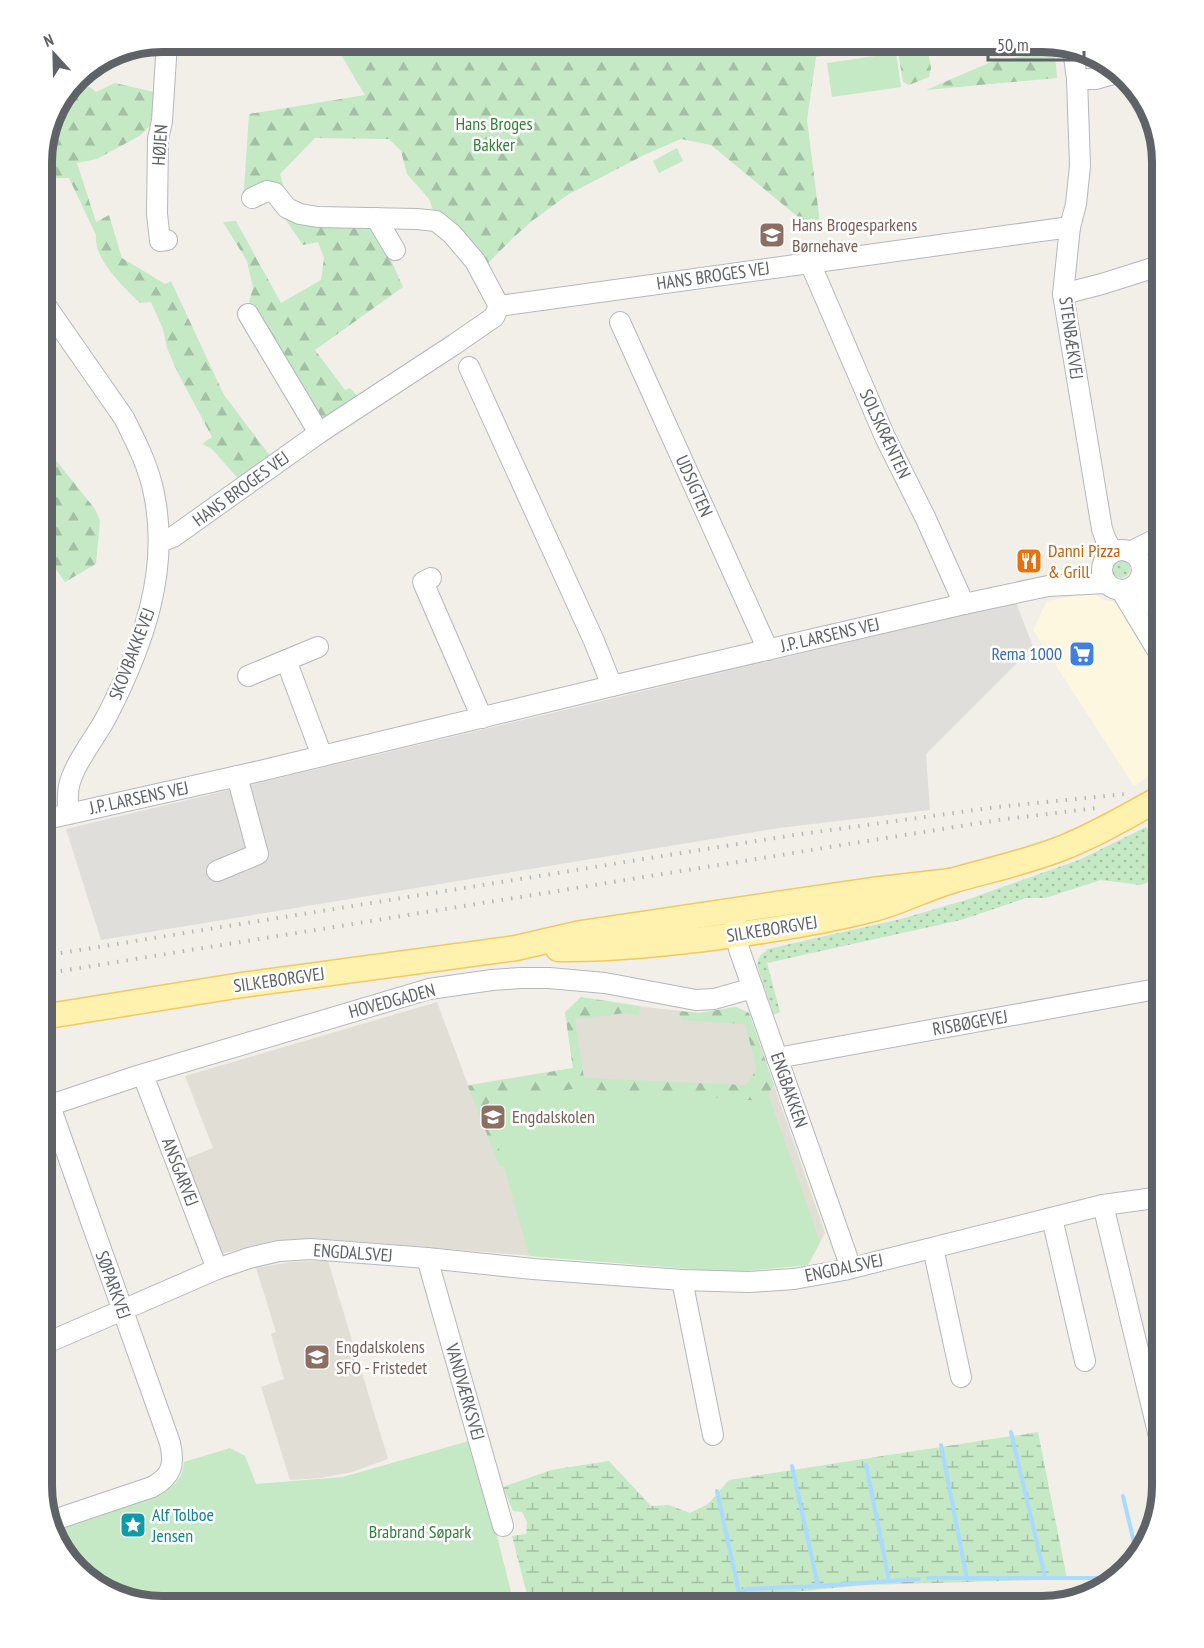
<svg xmlns="http://www.w3.org/2000/svg" width="1204" height="1648" viewBox="0 0 1204 1648" font-family="'PT Sans Narrow',sans-serif">
<defs>
<pattern id="grass-dots" width="8" height="8" patternUnits="userSpaceOnUse" patternTransform="scale(1.5)"><rect width="8" height="8" fill="#c5e8c5"/><path d="M2 2h.1M6 6h.1" fill="none" stroke="#a3c0a4" stroke-width="1.8" stroke-linecap="round"/></pattern>
<pattern id="forest-firs" width="22" height="20" patternUnits="userSpaceOnUse" patternTransform="scale(1.5)"><rect width="22" height="20" fill="#c5e8c5"/><path d="M5 1l3.5 6h-7zM16 11l3.5 6h-7z" fill="#a3c0a4"/></pattern>
<pattern id="wetland-marsh" width="20" height="14" patternUnits="userSpaceOnUse" patternTransform="scale(1.5)"><rect width="20" height="14" fill="#c5e8c5"/><path d="M1 5h8M5 5V1M11 12h8M15 12V8" fill="none" stroke="#a3c0a4"/></pattern>
</defs>
<rect width="100%" height="100%" fill="#f1efe8"/>
<path fill="#fef7e0" d="M 1095,593 L 1101,599 L 1116,603 L 1162,681 L 1162,768 L 1134,786 L 1033,630 L 1047,601 Z"/>
<path fill="#e0deda" d="M 1016,602 L 1033,647 L 926,754 L 930,810 L 779,828 L 101,940 L 66,829 Z"/>
<g fill="#e1ded6">
<path d="M 437,1002 L 468,1085 L 573,1068 L 565,1012 L 627,1005 L 699,1013 L 736,1007 L 749,1013 L 825,1233 L 808,1265 L 730,1272 L 314,1238 L 273,1241 L 208,1257 L 175,1163 L 213,1148 L 185,1076 Z"/>
<path d="M 315,1261 L 328,1261 L 388,1459 L 352,1472 L 321,1478 L 290,1480 L 261,1387 L 284,1379 L 271,1334 L 276,1332 L 256,1268 L 291,1262 Z"/>
</g>
<g fill="url(#grass-dots)">
<circle cx="1121" cy="569" r="9"/>
<path d="M 1146,827 L 1159,845 L 1162,846 L 1162,877 L 1141,885 L 1101,880 L 1045,898 L 1026,898 L 961,920 L 767,963 L 780,1012 L 774,1015 L 757,965 L 760,956 L 768,949 L 901,919 L 966,900 L 1079,860 Z"/>
</g>
<g fill="url(#forest-firs)">
<path d="M 302,42 L 926,42 L 931,68 L 929,77 L 909,85 L 903,82 L 897,45 L 816,57 L 807,120 L 820,223 L 809,226 L 711,145 L 681,139 L 646,154 L 569,194 L 532,221 L 513,238 L 483,268 L 436,218 L 429,199 L 407,174 L 401,151 L 389,139 L 315,138 L 280,174 L 287,198 L 269,185 L 244,189 L 249,114 L 365,95 L 337,48 Z"/>
<path d="M 1041,42 L 1054,44 L 1057,78 L 926,90 L 991,62 L 1042,53 Z"/>
<path d="M 115,83 L 154,92 L 155,120 L 141,135 L 97,159 L 77,163 L 96,222 L 109,215 L 122,258 L 165,284 L 171,281 L 224,395 L 271,457 L 241,482 L 212,449 L 202,444 L 212,437 L 178,373 L 167,348 L 163,329 L 151,302 L 140,303 C 124,287 93,259 96,235 L 69,178 L 52,178 L 44,147 L 55,109 L 70,89 L 90,87 L 96,92 Z"/>
<path d="M 282,214 L 374,222 L 403,287 L 315,350 L 345,390 L 350,388 L 361,400 L 326,421 L 317,418 L 249,302 L 253,288 L 247,261 L 223,222 L 236,221 L 281,303 L 321,280 L 324,258 L 318,242 L 303,245 Z"/>
<path d="M 42,443 L 95,509 L 100,521 L 96,564 L 65,582 L 42,550 Z"/>
<path d="M 581,997 L 640,1006 L 639,1016 L 626,1013 L 575,1019 L 584,1078 L 746,1085 L 757,1069 L 745,1024 L 682,1020 L 678,1011 L 699,1013 L 736,1007 L 749,1013 L 774,1085 L 768,1094 L 760,1101 L 573,1089 L 487,1106 L 505,1167 L 502,1167 L 499,1165 L 468,1086 L 573,1068 L 565,1012 Z"/>
</g>
<g fill="url(#wetland-marsh)">
<path d="M 1038,1432 L 1067,1579 L 866,1585 L 649,1606 L 530,1606 L 512,1536 L 526,1534 L 527,1522 L 522,1512 L 513,1511 L 503,1487 L 551,1470 L 609,1461 L 651,1506 L 669,1505 L 690,1513 L 708,1504 L 729,1480 Z"/>
<path d="M 1072,1598 L 1042,1606 L 826,1606 Z"/>
</g>
<g fill="#c5e8c5">
<path d="M 968,42 L 1033,42 L 1034,49 L 969,54 Z"/>
<path d="M 896,53 L 901,87 L 832,97 L 827,63 Z"/>
<path d="M 677,148 L 683,161 L 659,173 L 653,161 Z"/>
<path d="M 573,1089 L 760,1101 L 768,1094 L 820,1242 L 808,1265 L 730,1272 L 529,1256 L 487,1106 L 490,1101 Z"/>
<path d="M 469,1441 L 484,1484 L 514,1604 L 515,1606 L 155,1606 L 102,1590 L 58,1546 L 54,1530 L 161,1494 C 176,1484 182,1480 184,1462 L 230,1448 L 245,1456 L 256,1484 L 343,1477 Z"/>
</g>
<g fill="none" stroke-linecap="round" stroke-linejoin="round">
<g stroke="#aadaff" stroke-width="4">
<path d="M 1011,1432 L 1045,1577"/>
<path d="M 941,1445 L 967,1579"/>
<path d="M 866,1465 L 889,1580"/>
<path d="M 792,1466 L 818,1586"/>
<path d="M 717,1491 L 739,1592 L 747,1589 L 818,1586 L 919,1579"/>
<path d="M 1123,1496 L 1137,1555"/>
<path d="M 928,1578 L 1114,1578"/>
</g>
<g stroke="#b5b8bc" stroke-width="22">
<g id="minor">
<path d="M 1073,50 L 1077,79 L 1080,166 L 1076,204 L 1070,227 L 1063,294 L 1102,529 L 1106,540 L 1113,552"/>
<path d="M 1077,79 L 1096,79 L 1117,73"/>
<path d="M 376,218 L 395,250"/>
<path d="M 167,240 L 160,241 L 157,214 L 158,139 L 162,121 L 167,42"/>
<path d="M 810,263 L 885,437 L 926,519 L 964,604"/>
<path d="M 1063,294 L 1102,284 L 1162,265"/>
<path d="M 42,300 L 124,418 C 136,442 149,467 154,494 C 170,571 143,645 108,714 C 97,736 74,763 69,786 C 67,795 68,805 68,814"/>
<path d="M 499,306 L 1070,227"/>
<path d="M 248,314 L 319,433"/>
<path d="M 620,322 L 768,650"/>
<path d="M 469,367 L 594,641 L 612,686"/>
<path d="M 160,542 L 173,537 L 319,433 L 455,344 L 494,317 L 499,306 L 475,261 L 452,234 L 436,221 L 417,219 L 318,217 L 300,214 L 287,208 L 275,193 L 267,191 L 252,198"/>
<circle cx="1122" cy="570" r="20"/>
<path d="M 1130,552 L 1162,536"/>
<path d="M 431,578 L 423,582 L 482,718"/>
<path d="M 1140,578 L 1147,596 L 1162,618"/>
<path d="M 1121,590 L 1162,658"/>
<path d="M 286,660 L 322,756"/>
<path d="M 248,676 L 318,647"/>
<path d="M 42,820 L 260,771 L 612,686 L 964,604 L 1048,586 L 1106,583"/>
<path d="M 217,871 L 258,854 L 237,776"/>
<path d="M 735,921 L 739,949 L 851,1268"/>
<path d="M 777,1058 L 1162,988"/>
<path d="M 143,1075 L 217,1269"/>
<path d="M 50,1106 L 170,1443 C 175,1465 172,1476 152,1487 L 51,1521"/>
<path d="M 42,1108 L 137,1076 L 429,989 L 492,980 L 520,978 L 549,978 L 605,983 L 696,1000 L 714,999 L 753,988"/>
<path d="M 1103,1205 L 1162,1449"/>
<path d="M 1052,1218 L 1085,1361"/>
<path d="M 933,1248 L 961,1377"/>
<path d="M 427,1258 L 503,1526"/>
<path d="M 682,1280 L 713,1435"/>
<path d="M 42,1345 L 217,1269 L 249,1258 L 279,1251 L 311,1249 L 427,1258 L 533,1269 L 682,1280 L 749,1282 L 794,1279 L 844,1270 L 1103,1205 L 1162,1197"/>
</g>
</g>
<g stroke="#f2c960" stroke-width="27">
<g id="major">
<path d="M 558,949 C 610,950 661,944 712,938 C 767,931 820,923 874,909 C 900,902 925,889 951,881 C 989,870 1028,862 1065,847 C 1099,833 1130,815 1162,797"/>
<path d="M 42,1017 L 242,985 L 516,948 L 581,933 L 872,890 L 951,881"/>
</g>
</g>
<use href="#minor" stroke="#fff" stroke-width="20"/>
<use href="#major" stroke="#fff2af" stroke-width="24"/>
<g stroke="#b6b7b8" stroke-width="4" stroke-dasharray="1.5 8" stroke-linecap="butt">
<path d="M 42,956 L 787,836 L 997,807 L 1125,794"/>
<path d="M 42,974 L 998,820 L 1097,808"/>
</g>
</g>
<defs>
<g id="school-square" transform="scale(1.35)"><rect x="-9" y="-9" width="18" height="18" rx="4" fill="#8d6e63" stroke="#fff"/><path d="M0-5L7-2L0 1L-7-2ZM-4 1L0 2.5L4 1V4Q0 6-4 4Z" fill="#fff"/></g>
<g id="restaurant-square" transform="scale(1.35)"><rect x="-9" y="-9" width="18" height="18" rx="4" fill="#e8710a" stroke="#fff"/><path d="M-5-6h1v4h1v-4h1v4h1v-4h1v5L-1.5 .5V6h-2V.5L-5-1ZM5-6V6H3V1.5H1.5Q1.5-4 5-6Z" fill="#fff"/></g>
<g id="supermarket-square" transform="scale(1.35)"><rect x="-9" y="-9" width="18" height="18" rx="4" fill="#3f7fe0" stroke="#fff"/><path d="M-6-5.5h2.5l.6 2H6L4.5 2H-2.5L-4.4-4H-6ZM-1.5 3.2a1.3 1.3 0 1 0 .1 0ZM3 3.2a1.3 1.3 0 1 0 .1 0Z" fill="#fff"/></g>
<g id="sight-square" transform="scale(1.35)"><rect x="-9" y="-9" width="18" height="18" rx="4" fill="#0f9aa8" stroke="#fff"/><path d="M0-6L1.8-2.2L6-1.7L2.9 1.2L3.7 5.4L0 3.3L-3.7 5.4L-2.9 1.2L-6-1.7L-1.8-2.2Z" fill="#fff"/></g>
</defs>
<g fill-rule="evenodd">
<use href="#school-square" x="772" y="235"/>
<use href="#restaurant-square" x="1029" y="561"/>
<use href="#supermarket-square" x="1082" y="654"/>
<use href="#school-square" x="493" y="1117"/>
<use href="#school-square" x="317" y="1357"/>
<use href="#sight-square" x="133" y="1525"/>
</g>
<g text-anchor="middle" stroke-width="5" stroke-linejoin="round" paint-order="stroke">
<g font-size="18" fill="#348238" stroke="#fff">
<text x="494" y="130">Hans Broges<tspan x="494" dy="21">Bakker</tspan></text>
<text x="420" y="1538">Brabrand Søpark</text>
</g>
<g font-size="18" fill="#5f6368" stroke="#fff">
<text transform="translate(160 145) rotate(-86)" y="6">HØJEN</text>
<text transform="translate(713 276) rotate(-8)" y="6">HANS BROGES VEJ</text>
<text transform="translate(1071 338) rotate(82)" y="6">STENBÆKVEJ</text>
<text transform="translate(885 434) rotate(65)" y="6">SOLSKRÆNTEN</text>
<text transform="translate(694 486) rotate(66)" y="6">UDSIGTEN</text>
<text transform="translate(241 489) rotate(-36)" y="6">HANS BROGES VEJ</text>
<text transform="translate(830 635) rotate(-13)" y="6">J.P. LARSENS VEJ</text>
<text transform="translate(132 654) rotate(-69)" y="6">SKOVBAKKEVEJ</text>
<text transform="translate(139 798) rotate(-12)" y="6">J.P. LARSENS VEJ</text>
<text transform="translate(772 929) rotate(-9)" y="6">SILKEBORGVEJ</text>
<text transform="translate(279 980) rotate(-8)" y="6">SILKEBORGVEJ</text>
<text transform="translate(392 1001) rotate(-15)" y="6">HOVEDGADEN</text>
<text transform="translate(970 1023) rotate(-10)" y="6">RISBØGEVEJ</text>
<text transform="translate(789 1090) rotate(71)" y="6">ENGBAKKEN</text>
<text transform="translate(180 1172) rotate(69)" y="6">ANSGARVEJ</text>
<text transform="translate(353 1253) rotate(4)" y="6">ENGDALSVEJ</text>
<text transform="translate(844 1268) rotate(-12)" y="6">ENGDALSVEJ</text>
<text transform="translate(113 1285) rotate(70)" y="6">SØPARKVEJ</text>
<text transform="translate(465 1392) rotate(74)" y="6">VANDVÆRKSVEJ</text>
</g>
<g font-size="18" fill="#785e54" stroke="#fff" text-anchor="start">
<text x="792" y="231">Hans Brogesparkens<tspan x="792" dy="21">Børnehave</tspan></text>
<text x="512" y="1123">Engdalskolen</text>
<text x="336" y="1353">Engdalskolens<tspan x="336" dy="21">SFO - Fristedet</tspan></text>
</g>
<g font-size="18" fill="#c56008" stroke="#fff" text-anchor="start">
<text x="1048" y="557">Danni Pizza<tspan x="1048" dy="21">&amp; Grill</tspan></text>
</g>
<g font-size="18" fill="#366cbe" stroke="#fff" text-anchor="end">
<text x="1062" y="660">Rema 1000</text>
</g>
<g font-size="18" fill="#0d838f" stroke="#fff" text-anchor="start">
<text x="152" y="1521">Alf Tolboe<tspan x="152" dy="21">Jensen</tspan></text>
</g>
</g>
<path d="M0 0H1204V1648H0ZM162 52H1042A110 110 0 0 1 1152 162V1486A110 110 0 0 1 1042 1596H162A110 110 0 0 1 52 1486V162A110 110 0 0 1 162 52Z" fill="#fff" fill-rule="evenodd"/>
<path fill="none" stroke="#5f6368" stroke-width="8" d="M162 52H1042A110 110 0 0 1 1152 162V1486A110 110 0 0 1 1042 1596H162A110 110 0 0 1 52 1486V162A110 110 0 0 1 162 52Z"/>
<g transform="translate(54 54) rotate(338)" stroke="#ffffff" stroke-width="4.5" paint-order="stroke">
<path d="M0-4.5L10 22L0 15L-10 22Z" fill="#5f6368"/>
<text y="-9" font-size="16" font-weight="bold" text-anchor="middle" fill="#5f6368">N</text>
</g>
<path d="M988 51v9h96v-9" fill="none" stroke="#5f6368" stroke-width="3"/>
<text x="997" y="51" font-size="18" fill="#5f6368" stroke="#ffffff" stroke-width="4.5" paint-order="stroke">50 m</text>
</svg>
